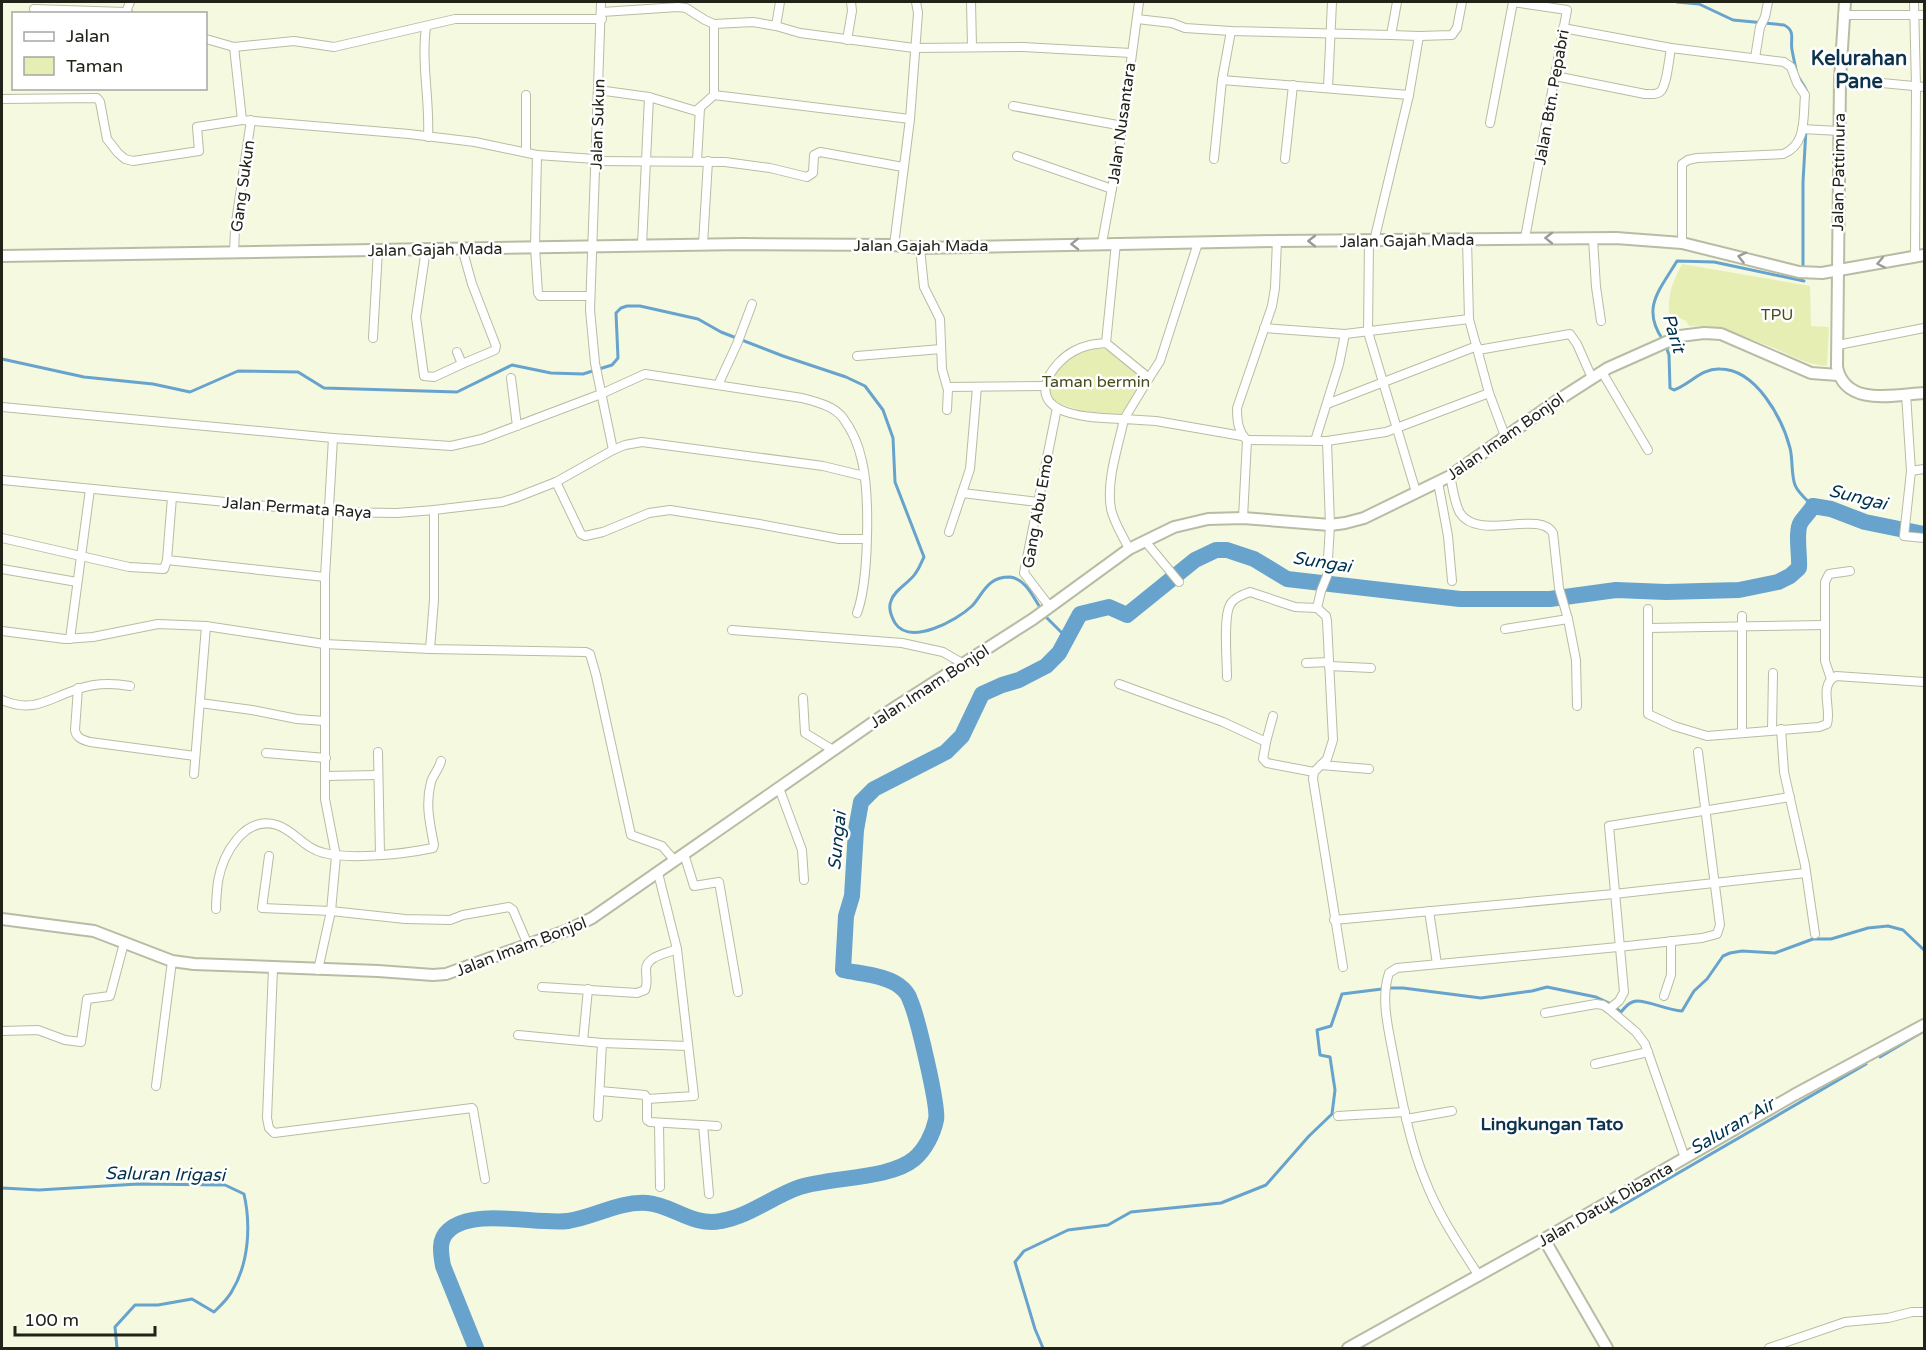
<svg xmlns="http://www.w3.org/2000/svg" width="1926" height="1350" viewBox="0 0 1926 1350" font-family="'Varela Round',sans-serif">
<rect width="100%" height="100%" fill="#f5f9e0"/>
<g fill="#e7eeb4">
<path d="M 1682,264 L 1810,286 L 1811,326 L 1829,327 L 1827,366 C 1807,365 1792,356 1774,348 C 1747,337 1719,326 1689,326 L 1686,321 L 1669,313 C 1668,292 1673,282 1682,264 Z"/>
<path d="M 1091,347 C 1112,346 1129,365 1145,378 L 1132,402 L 1121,416 L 1089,413 L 1054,402 C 1038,376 1068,356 1091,347 Z"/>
</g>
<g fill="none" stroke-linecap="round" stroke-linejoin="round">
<g stroke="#67a3cd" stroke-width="3">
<path d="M 1677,2 L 1699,4 L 1733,20 L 1784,25 C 1796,31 1790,39 1792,50 C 1793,55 1796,70 1797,74 C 1800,82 1807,87 1808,96"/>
<path d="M 1803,266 L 1803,182 L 1806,129"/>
<path d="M 1663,340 C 1641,308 1659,291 1677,261 L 1714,262 L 1804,281"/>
<path d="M 1666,346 L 1669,355 L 1670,388 L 1674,390 C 1690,384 1702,368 1720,369 C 1756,369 1782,418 1790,448 C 1793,460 1791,474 1795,485 C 1798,493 1807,500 1813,506"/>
<path d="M 2,359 L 84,377 L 153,384 L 190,392 L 238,371 L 298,372 L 324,388 L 457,392 L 512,365 L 551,373 L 583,374 L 612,365 L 618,358 L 616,313 L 621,308 L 627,306 L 640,306 L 698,319 L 721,332 L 783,356 L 846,377 L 865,386 L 883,410 L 893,438 L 895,482 L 924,557 C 921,563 919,569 915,574 C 909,583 894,590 891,601 C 888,608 891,616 895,623 C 910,646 956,621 972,606 C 979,599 983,588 992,582 C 997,578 1004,577 1010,577 C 1026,579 1033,597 1041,609"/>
<path d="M 1044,615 L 1067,638"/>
<path d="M 1390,988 L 1403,988 L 1481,998 L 1532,991 L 1547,987 L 1596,997 L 1609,1003"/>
<path d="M 1617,1009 L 1621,1012 C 1625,1007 1630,1001 1637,1001 C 1650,1001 1666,1010 1682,1011 L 1694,991 L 1707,979 L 1723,956 L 1730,953 L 1742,951 L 1775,953 L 1813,939 L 1831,939 L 1868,928 L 1888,926 L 1903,930 L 1924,950"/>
<path d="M 1880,1057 L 1924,1031"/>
<path d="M 2,1188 L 39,1190 L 138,1184 L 225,1185 L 244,1194 C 251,1225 249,1263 232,1291 C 228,1299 220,1306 214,1312 L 192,1299 L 158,1305 L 135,1305 L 115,1327 L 117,1348"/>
<path d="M 1611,1212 L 1866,1064"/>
<path d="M 1043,1348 L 1035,1329 L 1015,1262 L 1024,1251 L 1068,1230 L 1108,1225 L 1131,1212 L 1221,1203 L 1266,1185 L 1309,1136 L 1332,1114 L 1335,1090 L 1330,1057 L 1320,1055 L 1317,1030 L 1331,1026 L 1342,994 L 1382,989"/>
</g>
<path stroke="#67a3cd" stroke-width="16" d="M 476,1348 L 443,1266 C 441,1254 438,1240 448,1231 C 472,1207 537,1225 568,1221 C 595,1217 619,1201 647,1203 C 673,1205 693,1227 721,1221 C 750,1216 773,1196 800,1187 C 832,1177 890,1179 914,1159 C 925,1150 933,1134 936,1120 C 939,1107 917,1015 910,1000 C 909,996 906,992 903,989 C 889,975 861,974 843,970 L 846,916 L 852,896 L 856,830 L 861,802 L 874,789 L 946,752 L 962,736 L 982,694 L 1002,685 L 1019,680 L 1046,666 L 1059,653 L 1080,614 L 1109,607 L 1127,615 L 1195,560 L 1216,550 L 1227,550 L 1254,559 L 1287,579 L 1460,599 L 1550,599 L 1616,590 L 1666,592 L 1739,590 L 1778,582 L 1790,576 L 1799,568 C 1800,555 1795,531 1801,522 C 1804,517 1810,512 1813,506 L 1831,509 L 1865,522 L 1924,534"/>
<g stroke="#b8bca4" stroke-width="10">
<g id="street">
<path d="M 601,2 L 590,310 L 595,363 L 613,450"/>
<path d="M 971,2 L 972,47"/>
<path d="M 1513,2 L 1567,10 L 1525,238"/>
<path d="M 1914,2 L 1916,86 L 1915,257"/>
<path d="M 34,9 L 126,12"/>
<path d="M 602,12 L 678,7 L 686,8 L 705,20 L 714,24 L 753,22 L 776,26 L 800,33 L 914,48 L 1023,47 L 1131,53"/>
<path d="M 129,14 L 126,12 L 130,2"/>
<path d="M 1843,15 L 1924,15"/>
<path d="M 1137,19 L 1172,23 L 1185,28 L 1231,31 L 1391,35"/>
<path d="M 776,26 L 780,2"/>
<path d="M 426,27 C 421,64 430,100 428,137"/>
<path d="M 1563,28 L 1671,48 L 1784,62 L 1791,67 L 1797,83 L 1805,95 C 1803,117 1807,145 1783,154 L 1697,158 L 1688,160 L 1682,164 L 1682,243"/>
<path d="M 1231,31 L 1222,80 L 1409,95"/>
<path d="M 1419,36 L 1452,35 L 1457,28 L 1462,2"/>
<path d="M 206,39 L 234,47 L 294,41 L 334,47 L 455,19 L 602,19"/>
<path d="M 847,40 L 852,11 L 851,2"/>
<path d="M 234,47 L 242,120 L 409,134 L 475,142 L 537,155 L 595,159"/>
<path d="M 1755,58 L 1760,27 L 1765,17 L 1768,2"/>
<path d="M 1555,76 L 1645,94 C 1650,94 1656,95 1660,92 C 1667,86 1669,58 1671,48"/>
<path d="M 1840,79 L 1924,87"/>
<path d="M 1328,88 L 1332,2"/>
<path d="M 598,90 L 649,97 L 696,111 L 714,95 L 910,119"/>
<path d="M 526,95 L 526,152"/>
<path d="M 714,95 L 714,24"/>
<path d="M 2,99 L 97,98 L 100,102 L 107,139 L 118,153 L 125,159 L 133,161 L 199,151 L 197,127 L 242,120"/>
<path d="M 1013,106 L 1123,126"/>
<path d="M 1490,123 L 1513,2"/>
<path d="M 1802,129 L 1839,131"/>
<path d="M 537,155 L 535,247 L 538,293 L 540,296 L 590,296"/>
<path d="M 1017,156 L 1112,189"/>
<path d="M 1214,159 L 1222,80"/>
<path d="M 1285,159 L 1293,85"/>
<path d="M 595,161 L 725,162 L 770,168 L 807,177 L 813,173 L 814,155 L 820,152 L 903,167"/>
<path d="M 697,161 L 700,108"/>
<path d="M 1467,239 L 1469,319 L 1489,393 L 1505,436"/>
<path d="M 1593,239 L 1596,287 L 1601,321"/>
<path d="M 1369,241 L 1368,332 L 1416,492"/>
<path d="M 1374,241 L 1409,95 L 1419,36 L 1391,35 L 1397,2"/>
<path d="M 1102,243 L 1119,150 L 1139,2"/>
<path d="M 703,244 L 708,161"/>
<path d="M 642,245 L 649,97"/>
<path d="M 894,245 L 910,119 L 918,13 L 916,2"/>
<path d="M 462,248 L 472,284 L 496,346 L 495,350 L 462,364"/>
<path d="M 920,248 L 924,287 L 940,319 L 942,369 L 947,387 L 1046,386"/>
<path d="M 426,249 L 416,317 L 424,376 L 434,377 L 462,364 L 457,352"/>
<path d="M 234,253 L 235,229 L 251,120"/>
<path d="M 1264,328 L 1345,334 L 1469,319"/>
<path d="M 373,338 L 378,250"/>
<path d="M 1106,343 L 1149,378 L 1124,419 C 1104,418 1078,418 1059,409 C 1029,394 1055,361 1074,351 C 1085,345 1094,344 1106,343 L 1116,243"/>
<path d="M 1838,345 L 1924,328"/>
<path d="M 1478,350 L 1570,334 L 1577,344 L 1592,378"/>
<path d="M 857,356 L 941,349"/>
<path d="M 1602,372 L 1648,450"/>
<path d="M 511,378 L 517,426"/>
<path d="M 1149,378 L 1160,361 L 1198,243"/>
<path d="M 718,385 L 737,344 L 752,304"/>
<path d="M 1906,394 L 1911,471 L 1904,536 L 1924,538"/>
<path d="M 1327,404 L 1477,346"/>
<path d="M 2,407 L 333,438 L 451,446 L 482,439 L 601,394 L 645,374 L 802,398 C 817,402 834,406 843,418 C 852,430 859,447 862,461 C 870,495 869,581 857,613"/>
<path d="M 947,410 L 948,388"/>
<path d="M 1247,440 L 1327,441 L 1386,432 L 1489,393"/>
<path d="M 1315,441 L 1339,364 L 1345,334"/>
<path d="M 1327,441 L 1330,525 L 1327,576 L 1321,591 L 1317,608 L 1326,616 L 1327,621 L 1333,740 L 1327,759 L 1314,772 L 1313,779 L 1343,967"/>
<path d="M 1911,471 L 1924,469"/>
<path d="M 1450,476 C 1453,488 1454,502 1460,513 C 1479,542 1539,509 1553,533 L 1559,588 L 1568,619 L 1505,629"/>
<path d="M 2,480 L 328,512 L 397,513 L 434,510 L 502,502 L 515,498 L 556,482 L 613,450 L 625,445 L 642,442 L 823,466 L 864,476"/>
<path d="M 556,482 L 581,534 L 585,536 L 603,532 L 649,513 L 670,510 L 759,524 L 839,539 L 866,539"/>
<path d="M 1438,482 L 1448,536 L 1452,581"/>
<path d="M 962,493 L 1038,502"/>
<path d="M 172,497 L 167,560 L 325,577"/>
<path d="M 1243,518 L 1247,440 C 1238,432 1237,420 1237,408 L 1272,306 L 1275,288 L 1277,241"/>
<path d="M 949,532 L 970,469 L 977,387"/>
<path d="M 2,538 L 129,567 L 164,569 L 167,560"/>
<path d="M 1145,541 L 1179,582"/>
<path d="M 1129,549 C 1123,536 1114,523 1111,509 C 1106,480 1118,448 1124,419 L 1156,421 L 1242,436"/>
<path d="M 2,569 L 77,582"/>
<path d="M 1050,607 L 1024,573 L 1057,408"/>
<path d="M 1648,609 L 1648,714 L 1674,726 L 1707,736 L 1819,727 L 1827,724 C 1832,709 1818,685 1836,676 L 1924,682"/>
<path d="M 1742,616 L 1742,732"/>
<path d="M 1568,619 L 1576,660 L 1577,706"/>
<path d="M 1648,628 L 1825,625"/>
<path d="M 732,630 L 902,643 L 943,652 L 962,663"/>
<path d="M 2,631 L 65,639 L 93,637 L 158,624 L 206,626 L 324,644 L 430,649 L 586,652 L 590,654 L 596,675 L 631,835 L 662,846 L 675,861"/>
<path d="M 70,639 L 90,489"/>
<path d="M 430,649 L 434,600 L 434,510"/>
<path d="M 1306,663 L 1329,662"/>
<path d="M 1329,666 L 1371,668"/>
<path d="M 1227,677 C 1227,661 1223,617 1230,605 C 1233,598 1244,594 1250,592 L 1295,607 L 1317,608"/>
<path d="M 1831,679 L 1825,661 L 1825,582 L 1829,574 L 1850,571"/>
<path d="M 1119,684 L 1223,722 L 1266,742 L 1263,759 L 1267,763 L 1314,772"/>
<path d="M 78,688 L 75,730 C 76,738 83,740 90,742 L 195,756"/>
<path d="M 803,698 L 805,733 L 833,750"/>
<path d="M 2,700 C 34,714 49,698 78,689 C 95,683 113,683 130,686"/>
<path d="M 200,703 L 252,710 L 297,719 L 325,721"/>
<path d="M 1781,729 L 1784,772 L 1805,865 L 1815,934"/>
<path d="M 1772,730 L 1773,673"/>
<path d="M 1266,742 L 1273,716"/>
<path d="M 378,752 L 380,854"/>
<path d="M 266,753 L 326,758"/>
<path d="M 1321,765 L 1369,769"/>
<path d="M 194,774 L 206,626"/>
<path d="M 325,776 L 378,775"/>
<path d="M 779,788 L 802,850 L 804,880"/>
<path d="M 684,854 L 694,886 L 719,882 L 738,992"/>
<path d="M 269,856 L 262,908 L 331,911 L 405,919 L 450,920 L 463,915 L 509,907 L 513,910 L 528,945"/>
<path d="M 216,909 C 216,900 217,890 218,881 C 223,854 244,815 277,825 C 295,831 305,849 324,853 C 352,860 404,854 433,848 L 434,845 C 430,824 425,804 431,782 C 433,775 439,769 441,761"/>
<path d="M 1429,911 L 1437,964"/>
<path d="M 1334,920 L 1614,894 L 1806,873"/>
<path d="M 273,968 L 267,1118 L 269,1128 L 274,1133 L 472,1108 L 473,1109 L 485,1179"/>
<path d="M 318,970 L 331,911 L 336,856 L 325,799 L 325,577 L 333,438"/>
<path d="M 542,987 L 637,993 L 645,990 C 648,983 646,978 646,970 C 646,956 666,954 677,949 L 658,873"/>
<path d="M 1664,996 L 1671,975 L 1671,941"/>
<path d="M 1545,1013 L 1596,1004 L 1603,1005 L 1609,1009"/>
<path d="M 2,1031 L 38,1030 L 65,1040 L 81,1042 L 87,999 L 110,996 L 124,943"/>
<path d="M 518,1035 L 602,1043 L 688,1046"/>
<path d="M 583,1041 L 588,989"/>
<path d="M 1595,1064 L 1648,1052"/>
<path d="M 156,1086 L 172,961"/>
<path d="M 600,1091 L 645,1095 L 647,1099 L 647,1120 L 650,1122 L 717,1126"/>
<path d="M 647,1099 L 694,1096 L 677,949"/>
<path d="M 1338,1116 L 1405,1112"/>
<path d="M 598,1117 L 602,1043"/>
<path d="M 1406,1119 L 1452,1111"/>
<path d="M 659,1124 L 660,1187"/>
<path d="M 703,1125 L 709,1194"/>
<path d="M 1685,1158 L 1645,1044 L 1636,1032 L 1609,1009 L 1619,1001 L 1624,992 L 1609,826 L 1790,797"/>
<path d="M 1479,1276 C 1459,1245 1438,1214 1425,1180 C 1409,1141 1402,1100 1394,1059 C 1389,1031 1380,1000 1389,973 L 1397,968 L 1618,947 L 1702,938 L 1717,934 L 1720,925 L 1698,752"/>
<path d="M 1769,1348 L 1845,1322 L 1888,1318 L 1912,1312 L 1924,1312"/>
</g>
</g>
<g stroke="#b8bca4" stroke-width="14">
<g id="secondary">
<path d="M 1845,2 L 1840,79 L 1837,367 C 1845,407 1894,395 1924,393"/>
<path d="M 2,256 L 742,244 L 894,245 L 920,248 L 1277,241 L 1616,238 L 1682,243 L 1799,272 L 1822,273 L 1924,255"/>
<path d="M 2,919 L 94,931 L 172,961 L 194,964 L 378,971 L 433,975 L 446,974 L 568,930 L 592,918 L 888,712 L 1033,619 L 1129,549 L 1174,527 L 1208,519 L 1243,518 L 1330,525 L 1345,523 L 1364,518 L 1450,476 L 1555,402 L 1608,368 L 1680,336 L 1704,333 L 1721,334 L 1811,373 L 1838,375"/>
<path d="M 1544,1239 L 1607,1348"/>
<path d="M 1348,1348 L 1544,1239 L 1794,1095 L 1924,1025"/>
</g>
</g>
<use href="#street" stroke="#fff" stroke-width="8"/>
<use href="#secondary" stroke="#fff" stroke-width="10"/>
</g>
<defs><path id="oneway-chevron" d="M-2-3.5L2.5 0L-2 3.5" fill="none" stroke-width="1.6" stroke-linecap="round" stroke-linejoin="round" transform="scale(1.5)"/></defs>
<g stroke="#9b9c98">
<use href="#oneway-chevron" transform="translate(1549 238) rotate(-179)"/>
<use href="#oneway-chevron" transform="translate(1312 241) rotate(-180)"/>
<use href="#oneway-chevron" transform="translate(1075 244) rotate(179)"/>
<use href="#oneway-chevron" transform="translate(1742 257) rotate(-166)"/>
<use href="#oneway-chevron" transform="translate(1881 263) rotate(169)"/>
</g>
<g text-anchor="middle" stroke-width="5" stroke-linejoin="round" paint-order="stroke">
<g font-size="16" fill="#212319" stroke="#fff">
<text transform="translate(1551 97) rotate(-80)" y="6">Jalan Btn. Pepabri</text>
<text transform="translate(1121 123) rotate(-82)" y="6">Jalan Nusantara</text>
<text transform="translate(597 124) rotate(-88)" y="6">Jalan Sukun</text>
<text transform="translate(1838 172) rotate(-89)" y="6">Jalan Pattimura</text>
<text transform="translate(242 186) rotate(-82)" y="6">Gang Sukun</text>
<text transform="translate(1407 240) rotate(-1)" y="6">Jalan Gajah Mada</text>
<text x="921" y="251">Jalan Gajah Mada</text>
<text transform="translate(435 249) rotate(-1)" y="6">Jalan Gajah Mada</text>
<text transform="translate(1505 436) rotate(-35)" y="6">Jalan Imam Bonjol</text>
<text transform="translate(297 507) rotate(4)" y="6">Jalan Permata Raya</text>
<text transform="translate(1037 511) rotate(-80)" y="6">Gang Abu Emo</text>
<text transform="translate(929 686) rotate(-33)" y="6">Jalan Imam Bonjol</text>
<text transform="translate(521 946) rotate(-21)" y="6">Jalan Imam Bonjol</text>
<text transform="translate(1605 1204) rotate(-30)" y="6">Jalan Datuk Dibanta</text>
</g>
<g font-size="16" fill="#474c1b" stroke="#fff">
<text x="1777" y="320">TPU</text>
<text x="1096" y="387">Taman bermin</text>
</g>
<g font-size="18" font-style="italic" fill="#00324e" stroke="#fff">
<text transform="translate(1674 333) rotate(73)" y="6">Parit</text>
<text transform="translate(1858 497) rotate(14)" y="6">Sungai</text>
<text transform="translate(1322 562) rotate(9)" y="6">Sungai</text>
<text transform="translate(837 841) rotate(-84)" y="6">Sungai</text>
<text transform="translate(1732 1126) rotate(-30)" y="6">Saluran Air</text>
<text transform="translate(165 1174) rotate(1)" y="6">Saluran Irigasi</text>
</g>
<g font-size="18" font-weight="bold" fill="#0d344c" stroke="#fff">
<text x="1552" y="1130">Lingkungan Tato</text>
</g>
<g font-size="20" font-weight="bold" fill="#0d344c" stroke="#fff">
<text x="1859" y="65">Kelurahan<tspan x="1859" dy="23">Pane</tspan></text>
</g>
</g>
<rect width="1926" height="1350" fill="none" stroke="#212319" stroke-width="6"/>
<rect x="12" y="12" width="195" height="78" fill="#ffffff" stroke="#a6a7a3" stroke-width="1.5"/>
<rect x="24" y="32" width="30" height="9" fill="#ffffff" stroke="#a6a7a3" stroke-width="1.5"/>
<text x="66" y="42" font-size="18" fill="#212319">Jalan</text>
<rect x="24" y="57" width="30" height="18" fill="#e7eeb4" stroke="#a6a7a3" stroke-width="1.5"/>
<text x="66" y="72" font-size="18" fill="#212319">Taman</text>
<path d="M15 1326v9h140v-9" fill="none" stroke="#212319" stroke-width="3"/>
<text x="24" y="1326" font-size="18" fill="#212319" stroke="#ffffff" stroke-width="4.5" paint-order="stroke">100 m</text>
</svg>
